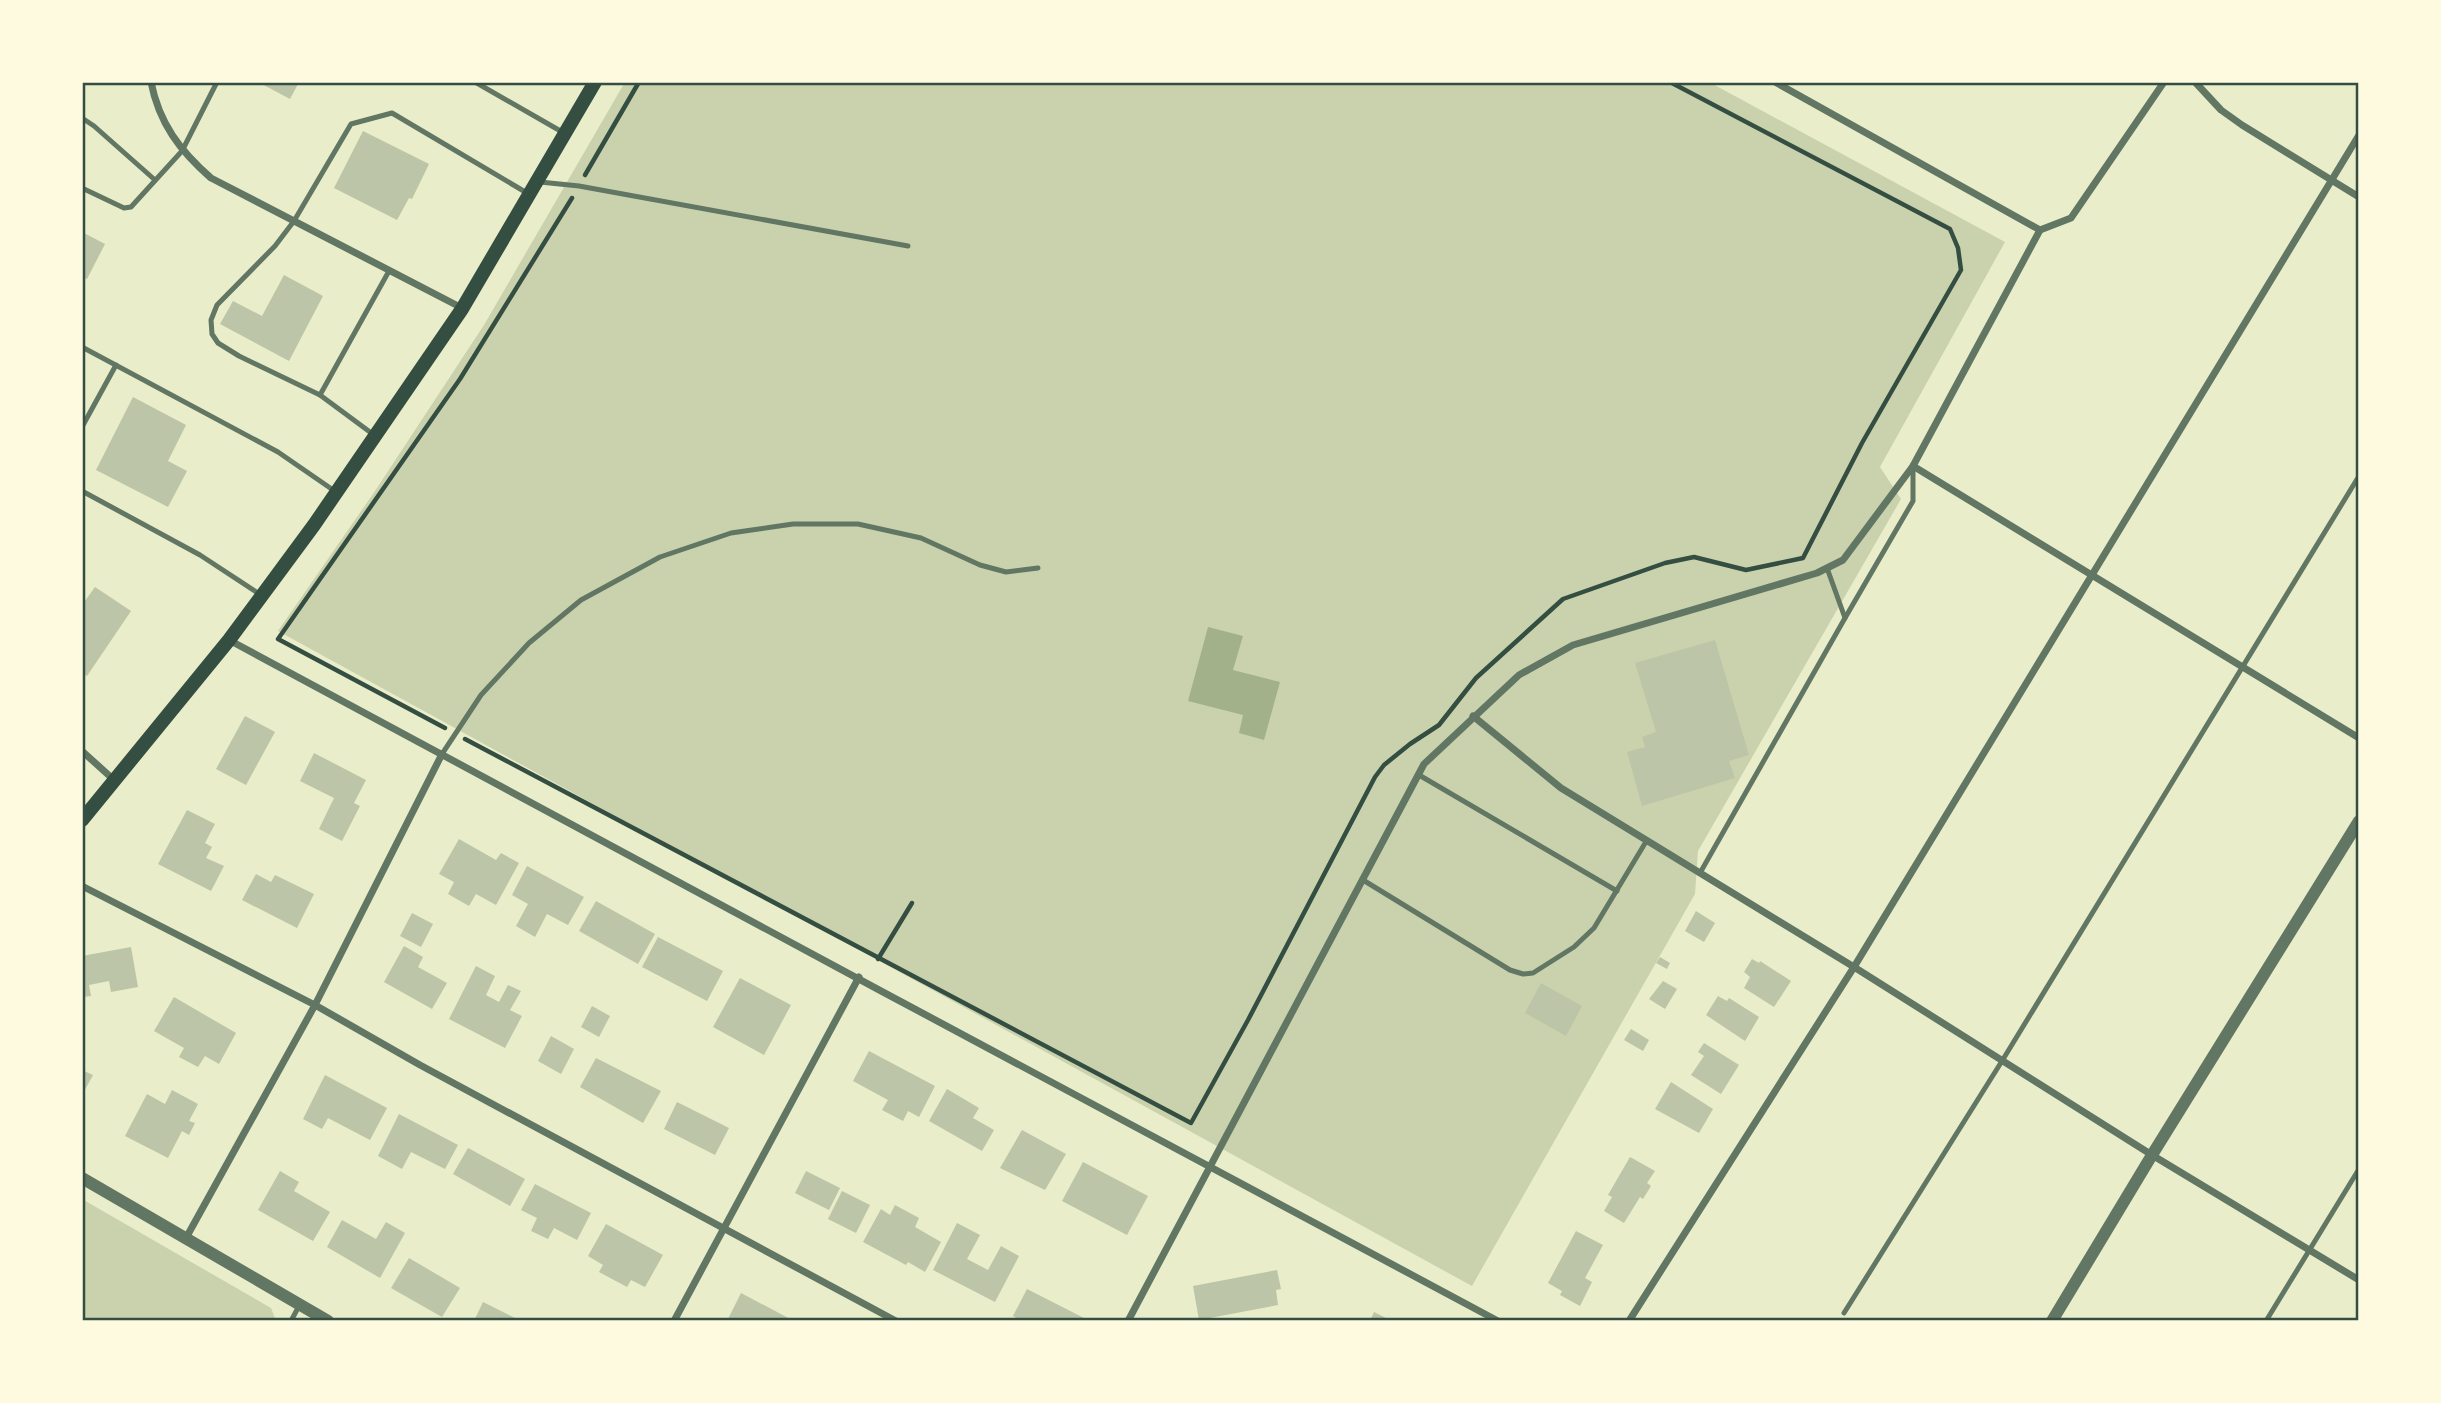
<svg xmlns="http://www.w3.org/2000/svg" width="2441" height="1403" viewBox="0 0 2441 1403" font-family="Overpass,sans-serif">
<rect width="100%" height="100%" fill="#e9edc9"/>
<g fill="#cad2ad">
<path d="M 625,82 L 1709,82 L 2005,242 L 1880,467 L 1901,499 L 1698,851 L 1695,894 L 1472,1286 L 278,631 L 375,491 L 484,325 Z"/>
<path d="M 82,1199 L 271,1308 L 276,1321 L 82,1321 Z"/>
</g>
<path fill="#a3b18a" d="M 1208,627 L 1243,636 L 1233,670 L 1280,682 L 1264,740 L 1239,733 L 1243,715 L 1188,701 Z"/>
<g fill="#bcc5a7">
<path d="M 258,82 L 299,82 L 290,99 Z"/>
<path d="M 363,131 L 429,164 L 412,199 L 409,198 L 397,220 L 334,188 Z"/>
<path d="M 82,232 L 105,244 L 87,279 L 82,277 Z"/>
<path d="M 284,275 L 323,296 L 289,361 L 220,324 L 233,301 L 262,316 Z"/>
<path d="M 133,397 L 186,425 L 168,461 L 187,471 L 168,507 L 96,470 Z"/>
<path d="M 95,587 L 131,611 L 87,676 L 82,672 L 82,605 Z"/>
<path d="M 1715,640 L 1749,755 L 1729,761 L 1735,778 L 1642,806 L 1627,752 L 1645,747 L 1642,737 L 1656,732 L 1635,663 Z"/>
<path d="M 245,716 L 275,732 L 246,785 L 216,769 Z"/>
<path d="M 314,753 L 366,780 L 354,803 L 360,806 L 342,841 L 319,829 L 334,798 L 300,781 Z"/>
<path d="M 187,810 L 215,824 L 205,843 L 212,847 L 206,858 L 224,866 L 211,891 L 158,864 Z"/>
<path d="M 459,839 L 496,860 L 501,853 L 519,863 L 496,905 L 476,894 L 469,906 L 448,894 L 454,882 L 439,874 Z"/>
<path d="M 527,866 L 584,897 L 568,925 L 547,914 L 535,937 L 516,926 L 528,904 L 512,895 Z"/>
<path d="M 256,874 L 271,882 L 275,875 L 314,894 L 297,928 L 242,900 Z"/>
<path d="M 596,901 L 655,934 L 638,964 L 579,931 Z"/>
<path d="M 1696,911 L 1715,923 L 1704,942 L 1685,931 Z"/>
<path d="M 412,913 L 433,924 L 421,947 L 400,936 Z"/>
<path d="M 658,937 L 723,971 L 707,1001 L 642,967 Z"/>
<path d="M 404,946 L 423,957 L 418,967 L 447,983 L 432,1009 L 384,982 Z"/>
<path d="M 131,947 L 138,987 L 111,992 L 109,981 L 89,985 L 91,996 L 82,997 L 82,956 Z"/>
<path d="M 1660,957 L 1670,963 L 1667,969 L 1656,963 Z"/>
<path d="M 1752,959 L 1759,963 L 1760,961 L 1791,981 L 1774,1007 L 1744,988 L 1750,977 L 1744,972 Z"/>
<path d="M 476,966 L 495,976 L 486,995 L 499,1002 L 508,985 L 521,991 L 510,1010 L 522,1016 L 505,1048 L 449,1019 Z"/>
<path d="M 740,978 L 791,1005 L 764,1055 L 713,1027 Z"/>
<path d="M 1663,981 L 1677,989 L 1665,1009 L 1649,999 Z"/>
<path d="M 1541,983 L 1582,1006 L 1566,1036 L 1525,1013 Z"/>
<path d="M 1718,996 L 1727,1001 L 1729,998 L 1759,1017 L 1745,1041 L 1706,1015 Z"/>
<path d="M 174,997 L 236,1033 L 219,1064 L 205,1056 L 198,1067 L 179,1057 L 184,1048 L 154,1031 Z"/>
<path d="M 592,1006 L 610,1016 L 599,1037 L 581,1027 Z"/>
<path d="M 1631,1029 L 1649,1040 L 1643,1051 L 1624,1040 Z"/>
<path d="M 551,1036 L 574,1049 L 561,1074 L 538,1061 Z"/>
<path d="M 1704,1043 L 1739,1065 L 1721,1094 L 1691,1075 L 1704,1056 L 1698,1052 Z"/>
<path d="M 869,1051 L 935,1086 L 919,1117 L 908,1111 L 903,1121 L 882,1110 L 888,1100 L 853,1081 Z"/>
<path d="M 596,1058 L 661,1091 L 643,1123 L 580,1087 Z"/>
<path d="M 82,1070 L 93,1075 L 82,1095 Z"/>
<path d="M 325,1075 L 387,1108 L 370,1140 L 328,1118 L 322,1129 L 303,1119 Z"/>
<path d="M 1671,1082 L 1713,1109 L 1699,1133 L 1655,1109 Z"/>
<path d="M 947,1089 L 979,1108 L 973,1118 L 994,1130 L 982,1151 L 929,1121 Z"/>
<path d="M 172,1090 L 198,1104 L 189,1121 L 195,1123 L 189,1135 L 182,1131 L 168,1158 L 125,1136 L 147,1094 L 165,1104 Z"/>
<path d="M 677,1102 L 729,1128 L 715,1155 L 664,1129 Z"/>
<path d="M 399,1114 L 458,1145 L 445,1169 L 411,1152 L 402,1169 L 378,1156 Z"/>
<path d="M 1022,1130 L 1066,1154 L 1045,1190 L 1000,1168 Z"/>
<path d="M 468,1148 L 525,1179 L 510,1206 L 453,1174 Z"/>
<path d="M 1630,1157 L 1655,1171 L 1647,1183 L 1651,1186 L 1643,1199 L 1640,1197 L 1624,1223 L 1604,1211 L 1612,1197 L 1608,1195 Z"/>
<path d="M 1083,1162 L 1148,1196 L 1127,1235 L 1062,1201 Z"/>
<path d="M 280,1171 L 299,1182 L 294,1191 L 330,1212 L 313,1241 L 258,1210 Z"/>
<path d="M 806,1171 L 840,1188 L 829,1210 L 795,1193 Z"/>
<path d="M 535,1184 L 591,1213 L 577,1240 L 554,1228 L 548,1239 L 531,1231 L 537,1218 L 521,1210 Z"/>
<path d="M 842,1191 L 870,1205 L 856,1233 L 828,1219 Z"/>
<path d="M 895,1205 L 919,1218 L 915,1227 L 941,1242 L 925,1272 L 908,1262 L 906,1265 L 863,1242 L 881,1209 L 890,1215 Z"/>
<path d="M 342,1220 L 376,1239 L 386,1222 L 405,1233 L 380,1278 L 327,1247 Z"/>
<path d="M 957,1223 L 980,1235 L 967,1259 L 988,1270 L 1001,1246 L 1019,1256 L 995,1302 L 933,1270 Z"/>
<path d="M 606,1224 L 663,1255 L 645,1287 L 631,1280 L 627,1287 L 599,1272 L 603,1265 L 588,1256 Z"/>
<path d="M 1576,1231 L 1603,1245 L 1585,1278 L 1592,1282 L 1580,1306 L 1560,1295 L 1562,1291 L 1548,1283 Z"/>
<path d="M 409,1258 L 460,1288 L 442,1317 L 391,1288 Z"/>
<path d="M 1277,1270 L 1281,1289 L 1276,1290 L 1278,1305 L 1199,1320 L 1193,1286 Z"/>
<path d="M 1027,1289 L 1084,1318 L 1082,1321 L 1022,1321 L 1013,1316 Z"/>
<path d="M 741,1293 L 794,1321 L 727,1321 Z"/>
<path d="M 483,1302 L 521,1321 L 474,1321 Z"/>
<path d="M 1374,1312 L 1392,1321 L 1370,1321 Z"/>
</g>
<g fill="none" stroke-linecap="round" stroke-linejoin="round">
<g stroke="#344e41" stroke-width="4.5">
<path d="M 585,175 L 639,82"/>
<path d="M 445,728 L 278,639 L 460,379 L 572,198"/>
<path d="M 465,739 L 1191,1123 L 1248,1020 L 1375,777 L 1384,765 L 1410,744 L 1439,725 L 1476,678 L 1563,599 L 1665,563 L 1694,557 L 1746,570 L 1803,558 L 1862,443 L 1961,270 L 1958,248 L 1950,229 L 1670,82"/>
<path d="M 878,959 L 912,903"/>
</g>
<g stroke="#617663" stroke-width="5">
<path d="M 475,82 L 564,133"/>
<path d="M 82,118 L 94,126 L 155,180"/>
<path d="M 540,182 L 579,186 L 908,246"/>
<path d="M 82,188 L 124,208 L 131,207 L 182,151 L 217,82"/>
<path d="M 82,347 L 278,452 L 336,492"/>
<path d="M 320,395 L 389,271"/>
<path d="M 82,427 L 116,365"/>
<path d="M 374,435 L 320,395 L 239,356 L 218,343 L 212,334 L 211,320 L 217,305 L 275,246 L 294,221 L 351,124 L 392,113 L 527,193"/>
<path d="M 82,491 L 200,555 L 261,595"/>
<path d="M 1845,618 L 1913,501 L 1913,466"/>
<path d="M 442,754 L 481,695 L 529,643 L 581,600 L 660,557 L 731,533 L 793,524 L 858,524 L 921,538 L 980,565 L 1006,572 L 1038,568"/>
<path d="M 1419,775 L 1617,891"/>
<path d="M 1700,873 L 1845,618 L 1827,568"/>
<path d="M 1363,880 L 1510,970 L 1523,974 L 1533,973 L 1574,947 L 1594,928 L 1647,840"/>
<path d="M 1844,1313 L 2002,1061 L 2359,476"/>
<path d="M 291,1321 L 300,1304"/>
<path d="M 2266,1321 L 2359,1169"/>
</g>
<g stroke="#617663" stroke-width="7">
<path d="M 151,82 C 159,123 180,151 211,178 L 462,308"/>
<path d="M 1775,82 L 2040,230"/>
<path d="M 2195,82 L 2221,110 L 2242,125 L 2359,197"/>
<path d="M 1913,466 L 2359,738"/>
<path d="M 229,640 C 653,866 1073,1097 1498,1321"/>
<path d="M 1473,716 L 1561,788 L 1854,967 L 2152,1155 L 2359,1280"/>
<path d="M 82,751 L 114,780"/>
<path d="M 82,886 L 315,1005 L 420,1065 L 896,1321"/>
<path d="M 186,1238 L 315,1005 L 442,754"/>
<path d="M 674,1321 L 859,977"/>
<path d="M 1128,1321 L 1424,764 L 1519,675 L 1573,645 L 1817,573 L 1843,560 L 1913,466 L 2040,230 L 2071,218 L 2164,82"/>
<path d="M 1629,1321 L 1854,967 L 2359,135"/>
</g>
<g stroke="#617663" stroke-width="12">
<path d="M 82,1178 L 328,1321"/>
<path d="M 2052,1321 L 2152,1155 L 2359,821"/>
</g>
<path stroke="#344e41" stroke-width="14" d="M 82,820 L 229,640 L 314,525 L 462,309 L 595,82"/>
</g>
<rect width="2441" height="1403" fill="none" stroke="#fefae0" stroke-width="168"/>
<rect x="84" y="84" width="2273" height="1235" fill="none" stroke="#344e41" stroke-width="2.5"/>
</svg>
